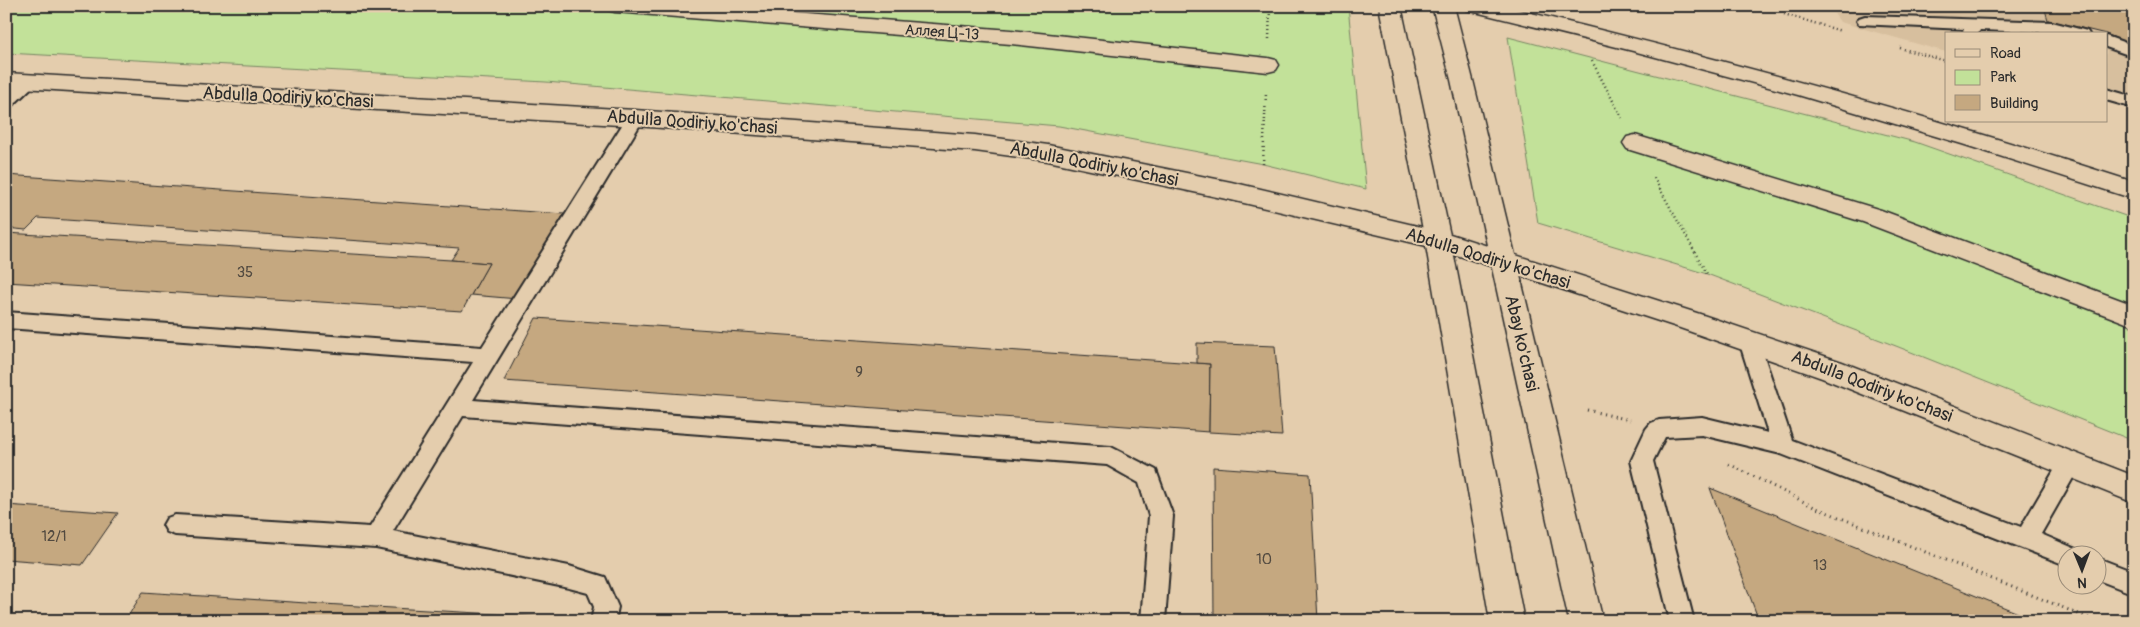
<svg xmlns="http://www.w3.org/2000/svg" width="2140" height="627" viewBox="0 0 2140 627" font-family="Pangolin,sans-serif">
<rect width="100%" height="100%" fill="#e4cdad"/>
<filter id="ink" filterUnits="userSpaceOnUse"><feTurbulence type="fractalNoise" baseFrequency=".02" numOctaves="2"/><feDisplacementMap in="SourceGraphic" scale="10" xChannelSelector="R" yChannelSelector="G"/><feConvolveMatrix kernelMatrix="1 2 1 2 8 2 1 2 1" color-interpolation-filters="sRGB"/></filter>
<g filter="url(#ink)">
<path fill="#d7bf9e" d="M 1829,6 L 2134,6 L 2134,110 L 2106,101 L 2106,34 L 1946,34 L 1946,52 L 1840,22 Z"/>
<g fill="#c2e199" stroke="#768662">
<path d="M 6,6 L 1348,6 L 1366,189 L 1263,164 L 1059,126 L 546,82 L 6,53 Z"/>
<path d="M 1508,37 L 1915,142 L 2134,219 L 2134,441 L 1896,346 L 1707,274 L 1538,223 Z"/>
</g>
<g fill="#c5a880" stroke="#2b2b2b">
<path d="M 2044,6 L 2134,6 L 2134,42 L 2130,44 L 2106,34 L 2048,20 Z"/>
<path d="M 6,175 L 564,214 L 518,299 L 471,295 L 489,263 L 451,260 L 459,248 L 38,218 L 26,230 L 6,228 Z"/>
<path d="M 6,233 L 451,260 L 489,263 L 462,311 L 6,282 Z"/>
<path d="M 536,318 L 1210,364 L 1209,432 L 504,381 Z"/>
<path d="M 1197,343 L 1275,346 L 1282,436 L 1209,432 L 1210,364 L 1197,363 Z"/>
<path d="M 1213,467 L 1310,474 L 1318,621 L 1214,621 Z"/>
<path d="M 1710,488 L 1764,510 L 2038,621 L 1759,621 Z"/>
<path d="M 6,505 L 118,513 L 82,565 L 6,559 Z"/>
<path d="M 143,592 L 306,603 L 547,617 L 545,621 L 125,621 Z"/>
</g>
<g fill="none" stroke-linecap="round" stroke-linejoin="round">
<g stroke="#2b2b2b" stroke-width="4">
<g id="lane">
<path d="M 1865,16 L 2052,22 L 2087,31 L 2089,34 L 1980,30 L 1978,34 L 1962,34 L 1964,29 L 1859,24 L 1857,21 L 1859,18 Z"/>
<path d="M 2106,36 L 2134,46 L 2134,57 L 2106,47 Z"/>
<path d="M 28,76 L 34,77 L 36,81 L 34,85 L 12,106 L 6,107 L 6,92 L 22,77 Z"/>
<path d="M 2106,89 L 2134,97 L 2134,108 L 2106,100 Z"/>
<path d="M 635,112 L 641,114 L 644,118 L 473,400 L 1111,447 L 1156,470 L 1173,516 L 1165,621 L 1141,621 L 1149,516 L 1139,483 L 1107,465 L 463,416 L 393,531 L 569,566 L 605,577 L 618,607 L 615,621 L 591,621 L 594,607 L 588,593 L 569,588 L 376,548 L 175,535 L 167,532 L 163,525 L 167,518 L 175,515 L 370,527 L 473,362 L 6,328 L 6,312 L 482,347 L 629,114 Z"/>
<path d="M 1749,333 L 1756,335 L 1759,341 L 1792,440 L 2021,527 L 2062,457 L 2070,455 L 2078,457 L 2081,464 L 2041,534 L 2076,549 L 2079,554 L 2068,554 L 2068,566 L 1781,454 L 1702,435 L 1665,437 L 1653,461 L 1694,621 L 1670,621 L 1631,461 L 1646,429 L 1651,423 L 1659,420 L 1702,417 L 1768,433 L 1739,341 L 1742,335 Z"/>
<path d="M 2098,558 L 2134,572 L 2134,594 L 2098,580 Z"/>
</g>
</g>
<g stroke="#2b2b2b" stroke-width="3">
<g id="street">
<path d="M 605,6 L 700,6 L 1011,30 L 1268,58 L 1276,60 L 1279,65 L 1276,70 L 1268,72 L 1011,44 L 615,12 L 608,10 Z"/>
<path d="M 1635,135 L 1881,210 L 2134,305 L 2134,326 L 1863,222 L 1627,149 L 1623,143 L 1627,137 Z"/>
</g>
</g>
<g stroke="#2b2b2b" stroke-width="3">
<g id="secondary">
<path d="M 1379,6 L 1401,6 L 1451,240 L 1524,621 L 1490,621 L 1425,240 Z"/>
<path d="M 1432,6 L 1454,6 L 1473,80 L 1603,621 L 1569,621 L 1451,80 Z"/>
</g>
</g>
<g stroke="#2b2b2b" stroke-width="3">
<g id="primary">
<path d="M 1464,6 L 1502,6 C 1715,57 1926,114 2134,182 L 2134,199 L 1962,144 L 1798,95 L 1633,51 L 1467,10 Z"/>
<path d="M 6,73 L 635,110 L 975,135 L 1048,145 L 1231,182 L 1447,233 L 1700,314 L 1842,362 L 2134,476 L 2134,503 L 1822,378 L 1680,328 L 1435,248 L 1231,200 L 1048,161 L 975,151 L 635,126 L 6,87 Z"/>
</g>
</g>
<g stroke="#2b2b2b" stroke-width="2.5" stroke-dasharray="1 3" stroke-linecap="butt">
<path d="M 1784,14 L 1841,31"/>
<path d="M 1269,39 L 1270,6"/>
<path d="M 1900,48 L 1946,61"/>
<path d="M 1592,61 L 1622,118"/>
<path d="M 1263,164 L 1266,93"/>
<path d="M 1654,178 L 1707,274"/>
</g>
<g stroke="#2b2b2b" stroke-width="3" stroke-dasharray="1 4.5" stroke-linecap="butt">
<path d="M 1587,410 L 1630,420"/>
<path d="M 1729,464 L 1814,507 L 2096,621"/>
</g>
<use href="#lane" fill="#e4cdad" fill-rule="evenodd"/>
<use href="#street" fill="#e4cdad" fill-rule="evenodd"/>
<use href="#secondary" fill="#e4cdad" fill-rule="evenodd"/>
<use href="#primary" fill="#e4cdad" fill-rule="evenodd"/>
</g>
</g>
<g text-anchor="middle" stroke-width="4" stroke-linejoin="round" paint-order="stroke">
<g font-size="15" fill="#2b2b2b" stroke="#e4cdad">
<text transform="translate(942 32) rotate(4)" y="5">Аллея Ц-13</text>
</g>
<g font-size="15" fill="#524a40">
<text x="245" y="277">35</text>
<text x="859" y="377">9</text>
<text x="54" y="541">12/1</text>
<text x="1264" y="564">10</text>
<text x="1820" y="570">13</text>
</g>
<g font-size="18" fill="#2b2b2b" stroke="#e4cdad">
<text transform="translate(288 97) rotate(3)" y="6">Abdulla Qodiriy ko'chasi</text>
<text transform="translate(692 122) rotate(4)" y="6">Abdulla Qodiriy ko'chasi</text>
<text transform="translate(1094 164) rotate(11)" y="6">Abdulla Qodiriy ko'chasi</text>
<text transform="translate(1488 258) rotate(17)" y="6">Abdulla Qodiriy ko'chasi</text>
<text transform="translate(1522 343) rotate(77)" y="6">Abay ko'chasi</text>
<text transform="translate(1872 386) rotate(21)" y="6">Abdulla Qodiriy ko'chasi</text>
</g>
</g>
<rect width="2140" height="627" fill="none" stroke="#e4cdad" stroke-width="25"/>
<rect x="12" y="12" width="2115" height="602" fill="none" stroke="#2b2b2b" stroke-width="2" filter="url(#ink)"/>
<rect x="1945" y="32" width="162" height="90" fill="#e4cdad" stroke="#9a8c79"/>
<rect x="1955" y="49" width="25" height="8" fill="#e4cdad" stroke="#9a8c79"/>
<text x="1990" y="58" font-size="15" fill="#2b2b2b">Road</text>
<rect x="1955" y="70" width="25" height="15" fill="#c2e199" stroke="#9a8c79"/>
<text x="1990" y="82" font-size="15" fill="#2b2b2b">Park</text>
<rect x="1955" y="95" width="25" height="15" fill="#c5a880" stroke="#9a8c79"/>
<text x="1990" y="108" font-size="15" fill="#2b2b2b">Building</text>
<g transform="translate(2082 570) rotate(179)"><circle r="24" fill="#e4cdad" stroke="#9a8c79"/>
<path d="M0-4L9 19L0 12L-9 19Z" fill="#2b2b2b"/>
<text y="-8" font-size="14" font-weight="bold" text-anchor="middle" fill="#2b2b2b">N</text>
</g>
</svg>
